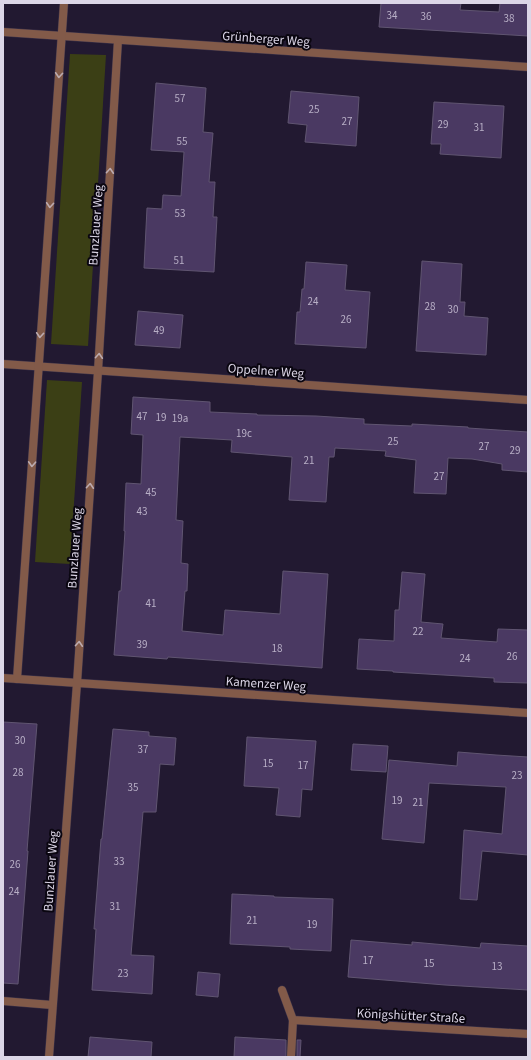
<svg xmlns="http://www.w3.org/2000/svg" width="531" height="1060" viewBox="0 0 531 1060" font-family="'Source Sans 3',sans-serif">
<rect width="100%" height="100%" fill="#221931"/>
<g fill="#3b3f15">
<path d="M 70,54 L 106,55 L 88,346 L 51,344 Z"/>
<path d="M 47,380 L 82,382 L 70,564 L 35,562 Z"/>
</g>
<g fill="#4a3962" stroke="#605571">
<path d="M 381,3 L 461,3 L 460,10 L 499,12 L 500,3 L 528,3 L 528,36 L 379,27 Z"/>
<path d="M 156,83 L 206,88 L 203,132 L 213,133 L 209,182 L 215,182 L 213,217 L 217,217 L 214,272 L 144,268 L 147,208 L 162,209 L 163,195 L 181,196 L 184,152 L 151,150 Z"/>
<path d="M 291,91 L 359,97 L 356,146 L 305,142 L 307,125 L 288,123 Z"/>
<path d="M 434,102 L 504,106 L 501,158 L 440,154 L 441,144 L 431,144 Z"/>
<path d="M 422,261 L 462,264 L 460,302 L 465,302 L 464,316 L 488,318 L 486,355 L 416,351 Z"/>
<path d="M 306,262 L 347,265 L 345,290 L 370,292 L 366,348 L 295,344 L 297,312 L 300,312 L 302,289 L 304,289 Z"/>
<path d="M 138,311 L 183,315 L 180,348 L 135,345 Z"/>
<path d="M 133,397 L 210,402 L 210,412 L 257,414 L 257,415 L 316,416 L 364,419 L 364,424 L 412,426 L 412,424 L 468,427 L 468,428 L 528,432 L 528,472 L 502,470 L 502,464 L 472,459 L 448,458 L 446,494 L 414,493 L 416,460 L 385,456 L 386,451 L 335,448 L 334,457 L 329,457 L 326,502 L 289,500 L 292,457 L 231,452 L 232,440 L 180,437 L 176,520 L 183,521 L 181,563 L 188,564 L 187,591 L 185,591 L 182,631 L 223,635 L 225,610 L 280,614 L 283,571 L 328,574 L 322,668 L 168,657 L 167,659 L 114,655 L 119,591 L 121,591 L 125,531 L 124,531 L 126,483 L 141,484 L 143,435 L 131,434 Z"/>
<path d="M 402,572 L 425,574 L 421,622 L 443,624 L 441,638 L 497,642 L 498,629 L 528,630 L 528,683 L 494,682 L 494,678 L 393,672 L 393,671 L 357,669 L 359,639 L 394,641 L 395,610 L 399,610 Z"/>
<path d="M 3,722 L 37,724 L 27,851 L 28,851 L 18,984 L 3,983 Z"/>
<path d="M 113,729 L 149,732 L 149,736 L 176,738 L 174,765 L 160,764 L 156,812 L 143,812 L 131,955 L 154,956 L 152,994 L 92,990 L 96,929 L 94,929 L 101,839 L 102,839 Z"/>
<path d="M 247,737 L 316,741 L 312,790 L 302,789 L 300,817 L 276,815 L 279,788 L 244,786 Z"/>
<path d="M 353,744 L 388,746 L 386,772 L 351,770 Z"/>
<path d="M 458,752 L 496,755 L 528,757 L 528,855 L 482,851 L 477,900 L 460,899 L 464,830 L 502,834 L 506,787 L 429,783 L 424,843 L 382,839 L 389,760 L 457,766 Z"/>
<path d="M 232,894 L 274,896 L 274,897 L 333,899 L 331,951 L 290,949 L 290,947 L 230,944 Z"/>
<path d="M 351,940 L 412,945 L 412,942 L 480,948 L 481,943 L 528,946 L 528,990 L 445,985 L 348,977 Z"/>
<path d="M 198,972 L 220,974 L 218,997 L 196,995 Z"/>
<path d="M 90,1037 L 152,1042 L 151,1057 L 88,1057 Z"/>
<path d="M 235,1037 L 286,1040 L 286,1057 L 234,1057 Z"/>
<path d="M 297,1040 L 301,1040 L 300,1057 L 297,1057 Z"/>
</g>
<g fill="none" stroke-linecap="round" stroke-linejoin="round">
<g stroke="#3c334a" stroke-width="9">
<path id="service" d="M 291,1057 L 293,1020"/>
</g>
<g stroke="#3c334a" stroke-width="9">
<g id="minor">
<path d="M 3,32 L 528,67"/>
<path d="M 3,364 L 528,400"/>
<path d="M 3,678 L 528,713"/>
<path d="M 17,679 L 64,3"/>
<path d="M 282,990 L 293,1020 L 528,1034"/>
<path d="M 3,1001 L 52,1005"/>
<path d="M 49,1057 L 77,683 L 98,371 L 118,40"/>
</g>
</g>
<use href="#service" stroke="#825a49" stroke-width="8"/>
<use href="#minor" stroke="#825a49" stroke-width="8"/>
</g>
<defs><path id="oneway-chevron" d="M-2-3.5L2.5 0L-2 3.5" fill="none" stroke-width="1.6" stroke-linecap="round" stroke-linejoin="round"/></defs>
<g stroke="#bcabb0">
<use href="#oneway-chevron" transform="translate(59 75) rotate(94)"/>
<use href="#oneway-chevron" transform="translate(110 171) rotate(-86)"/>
<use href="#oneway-chevron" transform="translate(50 205) rotate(94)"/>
<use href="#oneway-chevron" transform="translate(40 335) rotate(94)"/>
<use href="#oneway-chevron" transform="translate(99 356) rotate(-86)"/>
<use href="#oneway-chevron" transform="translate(32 464) rotate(93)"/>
<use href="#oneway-chevron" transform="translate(90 486) rotate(-86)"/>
<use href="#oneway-chevron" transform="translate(79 644) rotate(-86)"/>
</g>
<g text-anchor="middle" stroke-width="4" stroke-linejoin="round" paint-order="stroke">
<g font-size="11" fill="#b8afc6">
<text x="392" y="19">34</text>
<text x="426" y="20">36</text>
<text x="509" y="22">38</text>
<text x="180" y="102">57</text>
<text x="314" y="113">25</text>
<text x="347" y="125">27</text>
<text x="443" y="128">29</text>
<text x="479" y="131">31</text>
<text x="182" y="145">55</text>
<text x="180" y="217">53</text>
<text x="179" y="264">51</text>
<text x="313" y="305">24</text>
<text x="430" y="310">28</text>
<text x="453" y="313">30</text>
<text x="346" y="323">26</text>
<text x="159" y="334">49</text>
<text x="142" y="420">47</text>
<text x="161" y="421">19</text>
<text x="180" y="422">19a</text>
<text x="244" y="437">19c</text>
<text x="393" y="445">25</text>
<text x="484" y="450">27</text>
<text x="515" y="454">29</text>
<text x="309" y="464">21</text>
<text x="439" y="480">27</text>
<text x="151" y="496">45</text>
<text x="142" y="515">43</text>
<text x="151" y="607">41</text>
<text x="418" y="635">22</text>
<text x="142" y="648">39</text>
<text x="277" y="652">18</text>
<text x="512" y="660">26</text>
<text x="465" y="662">24</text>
<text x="20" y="744">30</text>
<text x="143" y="753">37</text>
<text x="268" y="767">15</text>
<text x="303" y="769">17</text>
<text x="18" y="776">28</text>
<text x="517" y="779">23</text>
<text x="133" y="791">35</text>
<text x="397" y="804">19</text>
<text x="418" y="806">21</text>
<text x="119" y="865">33</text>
<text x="15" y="868">26</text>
<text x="14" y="895">24</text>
<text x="115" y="910">31</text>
<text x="252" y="924">21</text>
<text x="312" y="928">19</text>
<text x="368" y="964">17</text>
<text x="429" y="967">15</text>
<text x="497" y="970">13</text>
<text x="123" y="977">23</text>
</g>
<g font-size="13" fill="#dcd6e7" stroke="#0a0610">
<text transform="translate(266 38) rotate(4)" y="5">Grünberger Weg</text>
<text transform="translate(95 225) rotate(-86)" y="5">Bunzlauer Weg</text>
<text transform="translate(266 370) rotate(4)" y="5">Oppelner Weg</text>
<text transform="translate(74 548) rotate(-86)" y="5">Bunzlauer Weg</text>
<text transform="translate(266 683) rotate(4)" y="5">Kamenzer Weg</text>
<text transform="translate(50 871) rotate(-86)" y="5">Bunzlauer Weg</text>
<text transform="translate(411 1015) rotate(3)" y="5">Königshütter Straße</text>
</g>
</g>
<rect width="531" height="1060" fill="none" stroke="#dcd6e7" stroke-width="8"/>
</svg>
